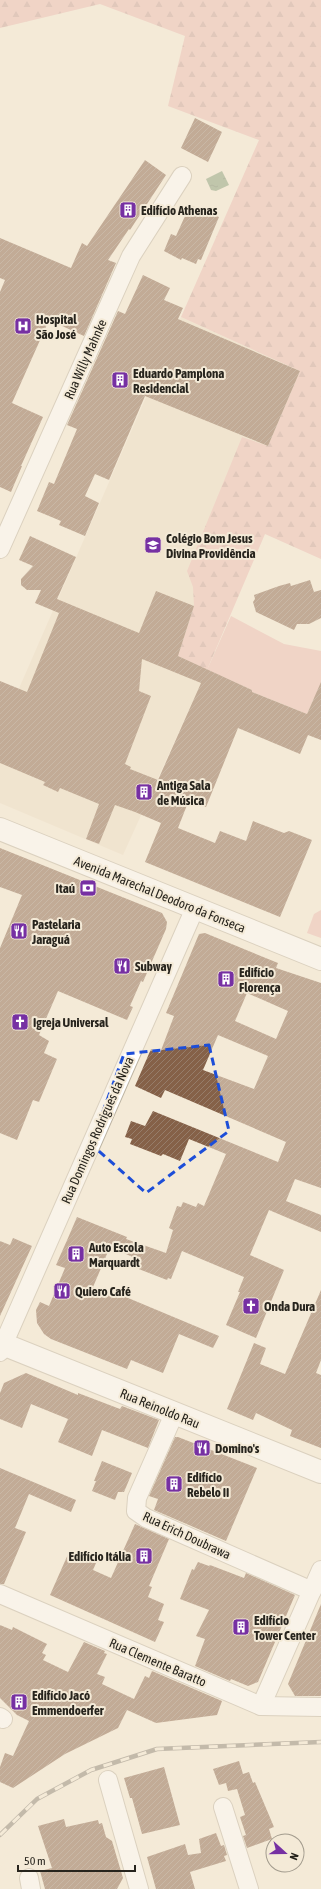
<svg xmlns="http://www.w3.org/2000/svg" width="321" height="1889" viewBox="0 0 321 1889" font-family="'Asap Condensed',sans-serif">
<defs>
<pattern id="forest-firs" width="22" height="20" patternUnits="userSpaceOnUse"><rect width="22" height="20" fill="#eabab2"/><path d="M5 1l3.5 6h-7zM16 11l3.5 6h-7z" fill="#c9a099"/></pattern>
<pattern id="water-ripples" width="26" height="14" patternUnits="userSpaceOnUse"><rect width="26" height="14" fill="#809b77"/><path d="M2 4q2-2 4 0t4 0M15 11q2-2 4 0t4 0" fill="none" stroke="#697e61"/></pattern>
<pattern id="building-hatch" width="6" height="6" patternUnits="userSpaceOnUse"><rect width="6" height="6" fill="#856148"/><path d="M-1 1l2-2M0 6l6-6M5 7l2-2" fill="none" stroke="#967d6a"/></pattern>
</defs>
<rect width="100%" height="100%" fill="#f4ead7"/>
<path fill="#ecdec6" d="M 181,317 L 300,371 L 268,446 L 207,670 L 123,855 L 0,803 L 0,732 Z"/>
<g fill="#eabab2">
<path d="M 231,616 L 284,644 L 321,651 L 321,699 L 314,698 L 307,714 L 252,692 L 252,690 L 207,670 Z"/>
<path d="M 321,910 L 321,938 L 307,933 L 314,914 Z"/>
</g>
<path fill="url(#forest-firs)" d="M 0,0 L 321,0 L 321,559 L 265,534 L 207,670 L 178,656 L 194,606 L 193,587 L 187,571 L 242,437 L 268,446 L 300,371 L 181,317 L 259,140 L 168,106 L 185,36 L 100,4 L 0,28 Z"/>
<path fill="url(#water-ripples)" d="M 222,171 L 229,185 L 216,191 L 211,190 L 206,179 Z"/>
<g fill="url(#building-hatch)" fill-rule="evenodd">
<path d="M 195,118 L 222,132 L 208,162 L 181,148 Z"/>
<path d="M 145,160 L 166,175 L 130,230 L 129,229 L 108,260 L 116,263 L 84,336 L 49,320 L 12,403 L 43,417 L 21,466 L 22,466 L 11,492 L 0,487 L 0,292 L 5,280 L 0,278 L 0,238 L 71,268 L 82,243 L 87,246 Z"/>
<path d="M 190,205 L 219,217 L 201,260 L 198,259 L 196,264 L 182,258 L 181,260 L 164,251 L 171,234 L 176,236 Z"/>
<path d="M 143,275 L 170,288 L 164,300 L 183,308 L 178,319 L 300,371 L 268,446 L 145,396 L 109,480 L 95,474 L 85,496 L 99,503 L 85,536 L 59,525 L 61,521 L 37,511 L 49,482 L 54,484 L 77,429 L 67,425 L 118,311 L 125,314 Z"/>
<path d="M 30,536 L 76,557 L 57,599 L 139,633 L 156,591 L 194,606 L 178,656 L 252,690 L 252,692 L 307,714 L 321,682 L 321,740 L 308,735 L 300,754 L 238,728 L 206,807 L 189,800 L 178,828 L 215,843 L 220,831 L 246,841 L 253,821 L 284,833 L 289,831 L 312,840 L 280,917 L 145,862 L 161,823 L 135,812 L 115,805 L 99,844 L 86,839 L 99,804 L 60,788 L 58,792 L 43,785 L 45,782 L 0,763 L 0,681 L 27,692 L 59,613 L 35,603 L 41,590 L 27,590 L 21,585 L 21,579 L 33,566 L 19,560 ZM 142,659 L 201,683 L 158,780 L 130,769 L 131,767 L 125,764 L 151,696 L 139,691 Z"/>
<path d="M 310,580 L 314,592 L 321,590 L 321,618 L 309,624 L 297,624 L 294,630 L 256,612 L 253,602 L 255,599 L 254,595 L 279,586 L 290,583 L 291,586 Z"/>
<path d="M 0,848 L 162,913 L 167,922 L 166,929 L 143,982 L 141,981 L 130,1006 L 133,1007 L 127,1020 L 58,991 L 39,1035 L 49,1041 L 44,1053 L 57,1059 L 39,1102 L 33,1100 L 17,1140 L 0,1133 L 0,948 L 22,895 L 0,887 Z"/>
<path d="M 205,933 L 278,963 L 276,968 L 321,983 L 321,1188 L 295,1179 L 286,1201 L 321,1215 L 321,1232 L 269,1210 L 250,1255 L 284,1270 L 256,1338 L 226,1325 L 240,1292 L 238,1292 L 244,1277 L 182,1251 L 171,1279 L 168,1278 L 167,1280 L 131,1266 L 135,1258 L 110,1247 L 93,1287 L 119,1298 L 121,1295 L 219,1336 L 213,1348 L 179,1334 L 163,1373 L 131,1360 L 127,1369 L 51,1339 L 44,1334 L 37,1323 L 36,1310 L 40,1302 L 49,1306 L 65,1268 L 56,1265 L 68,1238 L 77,1217 L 127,1237 L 126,1239 L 166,1253 L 173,1230 L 169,1228 L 177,1206 L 181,1207 L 183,1202 L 196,1207 L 198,1203 L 204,1206 L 226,1154 L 189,1139 L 180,1161 L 163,1154 L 161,1156 L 130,1144 L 132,1139 L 125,1137 L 131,1121 L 145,1126 L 153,1111 L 278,1162 L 286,1142 L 165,1090 L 161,1098 L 135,1086 L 151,1049 L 160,1053 L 174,1016 L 166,1013 L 199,934 ZM 247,993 L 288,1011 L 276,1039 L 235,1021 ZM 218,1035 L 268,1056 L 254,1089 L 203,1070 Z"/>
<path d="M 13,1238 L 32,1246 L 0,1316 L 0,1241 L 10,1245 Z"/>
<path d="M 321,1290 L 321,1360 L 316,1373 L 321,1375 L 321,1448 L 290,1436 L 292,1430 L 256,1413 L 253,1420 L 227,1409 L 254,1343 L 266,1348 L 260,1364 L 285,1374 Z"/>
<path d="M 26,1373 L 78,1395 L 78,1393 L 120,1409 L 122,1406 L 159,1420 L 148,1448 L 102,1430 L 92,1456 L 58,1442 L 68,1419 L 31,1404 L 22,1428 L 0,1419 L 0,1393 L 4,1383 Z"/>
<path d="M 175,1437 L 178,1437 L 257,1468 L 226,1541 L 154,1510 L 158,1499 L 149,1496 Z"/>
<path d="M 102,1461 L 132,1473 L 124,1492 L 118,1492 L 115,1500 L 92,1491 L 96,1481 L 94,1481 Z"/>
<path d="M 0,1468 L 76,1500 L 71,1512 L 29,1494 L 15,1528 L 26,1532 L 4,1584 L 0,1584 Z"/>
<path d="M 135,1524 L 169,1539 L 149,1586 L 152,1587 L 148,1597 L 164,1604 L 158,1620 L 164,1622 L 155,1642 L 50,1595 L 69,1552 L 96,1563 L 93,1570 L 111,1578 Z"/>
<path d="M 198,1562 L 209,1566 L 210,1565 L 244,1578 L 246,1573 L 295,1595 L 258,1682 L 248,1686 L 231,1679 L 230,1681 L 195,1666 L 205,1639 L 196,1636 L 209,1610 L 180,1599 L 192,1569 L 194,1570 Z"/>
<path d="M 321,1604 L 321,1696 L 295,1696 L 288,1684 Z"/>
<path d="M 0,1625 L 12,1630 L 13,1627 L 47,1644 L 42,1653 L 46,1655 L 43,1660 L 68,1672 L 84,1642 L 105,1651 L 104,1653 L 107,1654 L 97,1674 L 105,1677 L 102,1684 L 134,1699 L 145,1676 L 149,1678 L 152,1671 L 222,1701 L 217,1715 L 156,1723 L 127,1710 L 118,1728 L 65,1754 L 13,1788 L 0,1782 L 0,1767 L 5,1753 L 13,1756 L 29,1721 L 17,1715 L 0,1698 Z"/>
<path d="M 239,1761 L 243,1774 L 249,1772 L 253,1783 L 255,1782 L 274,1827 L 269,1829 L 272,1839 L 247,1848 L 243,1836 L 246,1835 L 240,1817 L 245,1815 L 237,1789 L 228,1791 L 226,1783 L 219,1785 L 213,1769 Z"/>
<path d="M 164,1767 L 180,1825 L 142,1834 L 132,1798 L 130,1798 L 124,1778 Z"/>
<path d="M 64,1819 L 66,1827 L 98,1820 L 99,1824 L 102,1823 L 106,1837 L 112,1841 L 123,1878 L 117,1889 L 45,1889 L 40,1871 L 52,1868 L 38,1826 Z"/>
<path d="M 216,1833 L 221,1846 L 224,1845 L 227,1855 L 224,1856 L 226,1861 L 190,1872 L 195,1889 L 156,1889 L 147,1857 L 185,1844 L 188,1855 L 201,1853 L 199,1839 Z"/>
</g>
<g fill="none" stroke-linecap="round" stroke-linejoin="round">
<g stroke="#bdb4a2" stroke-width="20">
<g id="minor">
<path d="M 0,549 L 131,256 L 182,176"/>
<path d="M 0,1352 L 195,908"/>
<path d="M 174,1414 L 137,1498 L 136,1511 L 146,1518 L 312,1591"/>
<path d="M 0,1594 L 261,1706 L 321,1707"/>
<path d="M 261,1706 L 321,1570"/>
<path d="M 0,1717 L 3,1719"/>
<path d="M 108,1780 L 139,1889"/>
<path d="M 223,1807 L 249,1889"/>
<path d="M 29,1878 L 31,1889"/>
</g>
</g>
<g stroke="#bdb4a2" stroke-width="24">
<g id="primary">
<path d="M 0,829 L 321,959"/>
<path d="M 0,1343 L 321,1472"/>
</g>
</g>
<use href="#minor" stroke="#fff" stroke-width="18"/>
<use href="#primary" stroke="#fff" stroke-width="22"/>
<g stroke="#878074" stroke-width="4.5">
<path id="rail" d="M 0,1835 L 37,1799 L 91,1770 L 157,1749 L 321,1742"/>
</g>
<use href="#rail" stroke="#f4ead7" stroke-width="3" stroke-dasharray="9" stroke-linecap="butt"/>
</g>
<path d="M0 0H321V1889H0ZM 209,1045 L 229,1131 L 146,1193 L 91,1144 L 124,1054 Z" fill="#f4ead7" fill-opacity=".55" fill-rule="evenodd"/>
<path fill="none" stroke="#1d4ed8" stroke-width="3" stroke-dasharray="8 5" stroke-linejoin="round" d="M 209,1045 L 229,1131 L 146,1193 L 91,1144 L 124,1054 Z"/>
<defs>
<g id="building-square" transform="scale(0.9)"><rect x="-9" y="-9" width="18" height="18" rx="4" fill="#7630a3" stroke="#f4ead7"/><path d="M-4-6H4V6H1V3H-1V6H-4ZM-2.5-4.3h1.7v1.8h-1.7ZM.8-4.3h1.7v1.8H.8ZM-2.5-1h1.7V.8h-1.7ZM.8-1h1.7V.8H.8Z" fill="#fff"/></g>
<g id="hospital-square" transform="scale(0.9)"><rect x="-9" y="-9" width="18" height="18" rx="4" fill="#7630a3" stroke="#f4ead7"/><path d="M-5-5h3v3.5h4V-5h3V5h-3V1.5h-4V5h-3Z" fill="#fff"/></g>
<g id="school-square" transform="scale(0.9)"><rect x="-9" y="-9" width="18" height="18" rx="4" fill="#7630a3" stroke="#f4ead7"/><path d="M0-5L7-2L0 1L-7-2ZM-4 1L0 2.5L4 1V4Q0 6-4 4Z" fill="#fff"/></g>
<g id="bank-square" transform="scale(0.9)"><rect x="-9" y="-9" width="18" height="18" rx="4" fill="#7630a3" stroke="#f4ead7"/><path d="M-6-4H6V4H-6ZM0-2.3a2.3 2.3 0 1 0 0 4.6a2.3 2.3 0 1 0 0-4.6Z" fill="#fff"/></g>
<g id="restaurant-square" transform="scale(0.9)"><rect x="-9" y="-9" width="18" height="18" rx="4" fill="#7630a3" stroke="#f4ead7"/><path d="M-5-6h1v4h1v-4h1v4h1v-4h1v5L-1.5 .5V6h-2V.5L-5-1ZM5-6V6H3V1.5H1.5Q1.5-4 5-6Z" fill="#fff"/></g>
<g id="church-square" transform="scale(0.9)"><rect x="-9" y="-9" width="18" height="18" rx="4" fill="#7630a3" stroke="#f4ead7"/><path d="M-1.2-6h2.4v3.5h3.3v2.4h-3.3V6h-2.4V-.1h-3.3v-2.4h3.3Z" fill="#fff"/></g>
</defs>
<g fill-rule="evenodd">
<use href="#building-square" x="128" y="210"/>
<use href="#hospital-square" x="23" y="326"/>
<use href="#building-square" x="120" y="380"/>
<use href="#school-square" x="153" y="545"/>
<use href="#building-square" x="144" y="792"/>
<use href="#bank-square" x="88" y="888"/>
<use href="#restaurant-square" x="19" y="931"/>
<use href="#restaurant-square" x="122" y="966"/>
<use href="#building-square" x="226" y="979"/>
<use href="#church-square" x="20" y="1022"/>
<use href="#building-square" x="76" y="1254"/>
<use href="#restaurant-square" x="62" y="1291"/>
<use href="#church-square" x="251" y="1306"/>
<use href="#restaurant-square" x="202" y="1448"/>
<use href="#building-square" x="174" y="1484"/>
<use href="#building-square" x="144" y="1556"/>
<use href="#building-square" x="241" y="1627"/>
<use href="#building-square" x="19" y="1702"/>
</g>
<g text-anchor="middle" stroke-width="4" stroke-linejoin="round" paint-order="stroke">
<g font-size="13" font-weight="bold" fill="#27241d" stroke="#f4ead7" text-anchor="start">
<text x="141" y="215">Edifício Athenas</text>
<text x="36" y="324">Hospital<tspan x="36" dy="15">São José</tspan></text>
<text x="133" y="378">Eduardo Pamplona<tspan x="133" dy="15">Residencial</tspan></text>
<text x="166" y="543">Colégio Bom Jesus<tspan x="166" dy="15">Divina Providência</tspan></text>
<text x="157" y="790">Antiga Sala<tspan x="157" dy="15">de Música</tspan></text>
<text x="75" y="893" text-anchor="end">Itaú</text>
<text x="32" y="929">Pastelaria<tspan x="32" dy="15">Jaraguá</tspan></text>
<text x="135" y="971">Subway</text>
<text x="239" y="977">Edifício<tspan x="239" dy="15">Florença</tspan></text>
<text x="33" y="1027">Igreja Universal</text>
<text x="89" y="1252">Auto Escola<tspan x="89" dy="15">Marquardt</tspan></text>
<text x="75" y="1296">Quiero Café</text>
<text x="264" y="1311">Onda Dura</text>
<text x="215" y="1453">Domino's</text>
<text x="187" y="1482">Edifício<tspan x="187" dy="15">Rebelo II</tspan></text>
<text x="131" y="1561" text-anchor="end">Edifício Itália</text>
<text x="254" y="1625">Edifício<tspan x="254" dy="15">Tower Center</tspan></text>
<text x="32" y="1700">Edifício Jacó<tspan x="32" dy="15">Emmendoerfer</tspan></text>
</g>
<g font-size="13" fill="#27241d" stroke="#f4ead7">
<text transform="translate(85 359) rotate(-66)" y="5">Rua Willy Mahnke</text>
<text transform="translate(160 894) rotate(22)" y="5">Avenida Marechal Deodoro da Fonseca</text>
<text transform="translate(97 1130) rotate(-66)" y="5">Rua Domingos Rodrigues da Nova</text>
<text transform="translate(160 1408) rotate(22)" y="5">Rua Reinoldo Rau</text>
<text transform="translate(187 1535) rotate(25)" y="5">Rua Erich Doubrawa</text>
<text transform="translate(158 1662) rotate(23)" y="5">Rua Clemente Baratto</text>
</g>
</g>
<g transform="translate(285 1853) rotate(111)"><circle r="19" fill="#f4ead7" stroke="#a29b8d"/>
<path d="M0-3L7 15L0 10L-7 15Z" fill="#7630a3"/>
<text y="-6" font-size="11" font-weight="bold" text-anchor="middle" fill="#27241d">N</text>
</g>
<path d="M18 1865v6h117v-6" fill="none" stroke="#27241d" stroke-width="2"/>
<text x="24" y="1865" font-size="12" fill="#27241d" stroke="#f4ead7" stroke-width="3" paint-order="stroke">50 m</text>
</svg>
